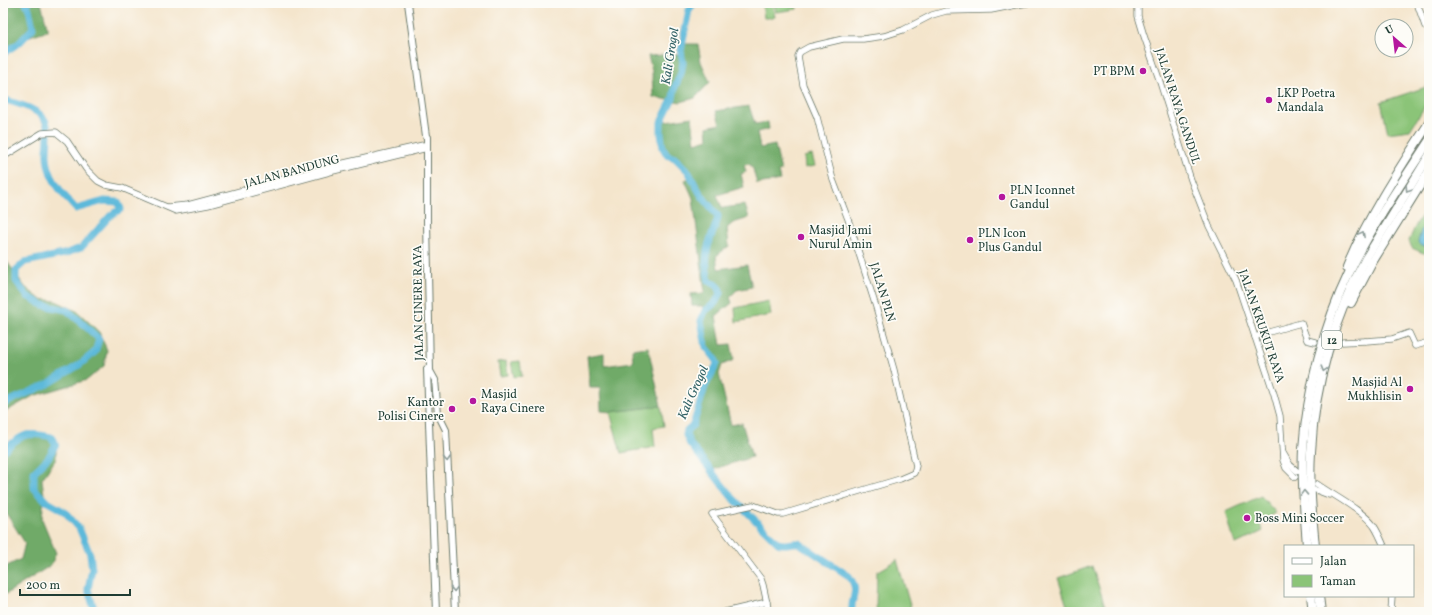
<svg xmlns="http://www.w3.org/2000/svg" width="1432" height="615" viewBox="0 0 1432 615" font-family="Vollkorn,serif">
<rect width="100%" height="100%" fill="#fdfcf7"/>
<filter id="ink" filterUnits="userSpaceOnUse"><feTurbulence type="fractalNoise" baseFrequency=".025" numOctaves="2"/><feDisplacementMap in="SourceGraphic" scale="8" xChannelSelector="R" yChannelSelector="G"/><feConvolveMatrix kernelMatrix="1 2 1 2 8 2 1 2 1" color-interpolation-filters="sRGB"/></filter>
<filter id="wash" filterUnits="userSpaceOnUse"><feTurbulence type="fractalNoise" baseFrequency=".012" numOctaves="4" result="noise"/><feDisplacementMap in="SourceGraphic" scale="16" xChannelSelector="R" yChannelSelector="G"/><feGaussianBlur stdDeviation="0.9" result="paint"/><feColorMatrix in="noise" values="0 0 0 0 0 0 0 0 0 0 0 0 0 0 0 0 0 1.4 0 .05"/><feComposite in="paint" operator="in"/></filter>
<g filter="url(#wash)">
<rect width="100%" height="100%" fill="#f4e5cc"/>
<g fill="#8bc478" stroke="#558056">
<path d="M 762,3 L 772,3 L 775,17 L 764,18 Z"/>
<path d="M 774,3 L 796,3 L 797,9 L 776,12 Z"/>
<path d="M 1429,86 L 1429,100 L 1410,130 L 1388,133 L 1381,102 Z"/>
<path d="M 812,155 L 815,166 L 805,168 L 804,157 Z"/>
<path d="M 1429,208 L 1429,253 L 1423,253 L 1412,248 L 1409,241 C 1414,229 1419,216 1429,208 Z"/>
<path d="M 769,301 L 771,315 L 736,322 L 735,308 Z"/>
<path d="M 506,361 L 508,375 L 500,376 L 498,362 Z"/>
<path d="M 520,361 L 522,376 L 514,377 L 511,362 Z"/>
<path d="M 661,406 L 664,426 L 653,428 L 655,447 L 621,453 L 610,412 Z"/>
<path d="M 1261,496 L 1276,513 L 1259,523 L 1263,531 L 1236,544 L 1232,534 L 1226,512 Z"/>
<path d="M 897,560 L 912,612 L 877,612 L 876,606 L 877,572 Z"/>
<path d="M 1092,566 L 1107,612 L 1069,612 L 1058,578 Z"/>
</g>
<g fill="#70aa68" stroke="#48744e">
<path d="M 3,3 L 41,3 L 48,30 L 30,36 L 3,55 Z"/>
<path d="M 684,44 L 698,44 L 701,62 L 710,82 L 695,98 L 681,102 L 653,97 L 652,71 L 648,56 L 681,54 Z"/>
<path d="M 749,106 L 755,124 L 768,122 L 769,129 L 757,132 L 760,148 L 775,145 L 781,171 L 778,172 L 780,180 L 757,184 L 753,169 L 750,164 L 744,165 L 746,172 L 741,174 L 744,187 L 717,195 L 722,208 L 745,205 L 749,218 L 733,223 L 727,228 L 729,246 L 716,256 L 718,269 L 747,265 L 752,287 L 737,290 L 730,297 L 732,303 L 716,316 L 721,345 L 731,344 L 734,360 L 722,365 L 719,374 L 731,425 L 742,423 L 752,457 L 711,470 L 686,433 L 694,424 L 716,363 L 709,355 L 701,317 L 703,306 L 692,306 L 691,294 L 705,293 L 693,198 L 685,180 L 692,177 L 685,166 L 667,152 L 664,142 L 661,122 L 692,117 L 695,143 L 708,139 L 707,127 L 720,124 L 716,111 Z"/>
<path d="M 3,256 L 25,287 L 40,299 L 56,301 L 77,311 L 99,332 L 107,350 L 104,366 L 87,380 L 33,396 L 3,413 Z"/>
<path d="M 648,347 L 661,406 L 610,412 L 601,411 L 600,388 L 590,388 L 587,356 L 604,353 L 604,366 L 633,362 L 632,349 Z"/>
<path d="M 26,433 L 46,435 L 56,443 L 56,459 L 42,479 L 44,495 L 42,519 L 56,553 L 51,565 L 3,596 L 3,568 L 21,559 L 25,543 L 4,510 L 3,510 L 3,445 Z"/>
</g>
<path fill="#5db9da" stroke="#3e7b87" d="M 1429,218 L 1429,246 C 1424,247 1420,247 1418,242 L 1421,231 Z"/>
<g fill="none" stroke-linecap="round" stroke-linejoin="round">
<g stroke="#5db9da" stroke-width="7">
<path d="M 694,3 L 689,10 L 681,51 L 683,63 L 681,73 L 675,87 L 673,98 L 661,122 L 661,134 L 663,148 L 667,155 L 675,158 L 688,171 L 700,193"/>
<path d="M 3,54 L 20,42 L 33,28 L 29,9 L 26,3"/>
<path d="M 3,99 C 16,104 40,108 46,122 C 50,131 47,143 47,153 C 46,175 62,194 76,209 L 104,201 L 118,202 L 121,209 L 111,215 L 81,248 L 64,254 L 25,262 L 16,270 L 16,281 L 27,296 L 43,305 L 67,310 L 83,324 L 99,339 L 95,352 L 79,365 L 48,384 L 3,404"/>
<path d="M 702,196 L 718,216 C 717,225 713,231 710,240 C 705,254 705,266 709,281 L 718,286 L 721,293 L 715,303 L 705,311 L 701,321 L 706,347 L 715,358 L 717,364 L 705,387 L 693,425 L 687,430 L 686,435 L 690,444 L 731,496 L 778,543 C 784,546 792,542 799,543 L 849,576 C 861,593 850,596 852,612"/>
<path d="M 3,451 C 21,435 26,431 51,437 L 56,444 L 48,458 L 34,472 L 34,488 L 46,501 L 65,512 L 79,528 L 90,554 L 92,569 L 88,589 L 95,612"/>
</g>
</g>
</g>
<g filter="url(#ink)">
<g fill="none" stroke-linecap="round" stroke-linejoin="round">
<g stroke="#6a7869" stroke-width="7">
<g id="tertiary">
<path d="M 1138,3 L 1138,16 L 1144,36 L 1159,79 L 1191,180 L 1209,226 L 1236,280 L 1274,394 L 1280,416 L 1283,460 L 1286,468 L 1295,477"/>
<path d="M 1417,3 L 1425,26 L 1429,25"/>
<path d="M 3,157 L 42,133 L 56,132 L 67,141 L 86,169 L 98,181 L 106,185 L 122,188 L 176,211 L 208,205 L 333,171 L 423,149"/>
<path d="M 168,207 L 188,205 L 340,164 L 423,145"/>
<path d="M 1255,337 L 1269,332 L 1301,323 L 1307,340 L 1315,342"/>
<path d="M 1366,341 L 1392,339 L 1409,333 L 1415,346 L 1429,342"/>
<path d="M 1343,342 L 1365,341"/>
<path d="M 1283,453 L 1290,465 L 1297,471"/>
<path d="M 1317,484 C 1334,496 1362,510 1374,526 C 1378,532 1381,539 1384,546"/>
<path d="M 1316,490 L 1329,495"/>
<path d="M 725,612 L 767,602"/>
<path d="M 750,612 L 768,608 L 763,585 L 761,579 L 712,514 L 753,505 L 778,514 L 783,514 L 900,479 L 914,473 L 916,466 L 894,370 L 876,307 L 848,219 L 833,180 L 817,117 L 803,85 L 798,56 L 800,52 L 809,47 L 843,39 L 863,39 L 884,36 L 903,30 L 932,15 L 946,11 L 991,10 L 1027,3"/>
<path d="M 1391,612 L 1392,596"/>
</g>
</g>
<g stroke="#6a7869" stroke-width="8">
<g id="secondary">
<path d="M 408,3 L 426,136 L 427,137 L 427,222 L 430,371 L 435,380 L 438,414 L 446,430 L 455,612"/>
<path d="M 427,369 L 436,612"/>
</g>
</g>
<g stroke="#6a7869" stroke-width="10">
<g id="motorway">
<path d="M 1347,267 C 1368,216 1399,169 1429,123"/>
<path d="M 1351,303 L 1373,261 L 1429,171"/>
<path d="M 1307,546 C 1305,514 1301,481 1303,449 C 1307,391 1324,325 1349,273 C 1371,227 1401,184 1429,141"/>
<path d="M 1315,546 C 1312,515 1309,484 1311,452 C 1314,385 1334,317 1366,258 L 1429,156"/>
<path d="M 1311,596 L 1313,612"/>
<path d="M 1319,596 L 1321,612"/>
</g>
</g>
<use href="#tertiary" stroke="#fff" stroke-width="5.5"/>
<use href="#secondary" stroke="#fff" stroke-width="6"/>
<use href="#motorway" stroke="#fff" stroke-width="8"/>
</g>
<defs><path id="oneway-chevron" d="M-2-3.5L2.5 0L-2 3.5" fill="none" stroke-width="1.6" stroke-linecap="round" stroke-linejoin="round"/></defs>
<g stroke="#8f9e9a">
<use href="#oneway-chevron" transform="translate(1408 189) rotate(122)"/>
<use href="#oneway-chevron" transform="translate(1362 234) rotate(-62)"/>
<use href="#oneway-chevron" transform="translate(1324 369) rotate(106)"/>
<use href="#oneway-chevron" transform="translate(447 459) rotate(87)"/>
<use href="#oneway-chevron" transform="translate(1304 493) rotate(-92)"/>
<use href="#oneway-chevron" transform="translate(454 589) rotate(88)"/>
</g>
</g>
<g fill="#b5179e" stroke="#fdfcf7" stroke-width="1.5">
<circle cx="1143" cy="71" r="4"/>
<circle cx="1269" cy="100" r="4"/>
<circle cx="1002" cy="197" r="4"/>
<circle cx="801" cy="237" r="4"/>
<circle cx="970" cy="240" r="4"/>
<circle cx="1410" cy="389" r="4"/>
<circle cx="473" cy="401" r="4"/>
<circle cx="452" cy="409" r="4"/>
<circle cx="1247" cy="518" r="4"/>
</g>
<g text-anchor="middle" stroke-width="3.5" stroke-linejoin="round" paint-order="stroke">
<rect fill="#fdfcf7" stroke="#62766e" stroke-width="1" x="1322" y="331" width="20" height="18" rx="3"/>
<g font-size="11" font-weight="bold" fill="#1f3d34">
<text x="1332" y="344">12</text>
</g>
<g font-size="12" fill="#1f3d34" stroke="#fdfcf7" text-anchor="start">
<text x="1135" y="75" text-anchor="end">PT BPM</text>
<text x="1277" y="97">LKP Poetra<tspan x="1277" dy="14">Mandala</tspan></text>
<text x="1010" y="194">PLN Iconnet<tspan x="1010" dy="14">Gandul</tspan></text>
<text x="809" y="234">Masjid Jami<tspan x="809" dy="14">Nurul Amin</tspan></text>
<text x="978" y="237">PLN Icon<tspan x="978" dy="14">Plus Gandul</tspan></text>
<text x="1402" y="386" text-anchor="end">Masjid Al<tspan x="1402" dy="14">Mukhlisin</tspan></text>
<text x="481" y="398">Masjid<tspan x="481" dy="14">Raya Cinere</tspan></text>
<text x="444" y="406" text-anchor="end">Kantor<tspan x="444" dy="14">Polisi Cinere</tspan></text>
<text x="1255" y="522">Boss Mini Soccer</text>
</g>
<g font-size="12" fill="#1f3d34" stroke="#fdfcf7">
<text transform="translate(1178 106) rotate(72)" y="4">JALAN RAYA GANDUL</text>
<text transform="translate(292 171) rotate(-15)" y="4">JALAN BANDUNG</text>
<text transform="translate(883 292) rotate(73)" y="4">JALAN PLN</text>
<text transform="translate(418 303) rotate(-91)" y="4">JALAN CINERE RAYA</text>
<text transform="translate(1262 326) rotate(71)" y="4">JALAN KRUKUT RAYA</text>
</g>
<g font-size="13" font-style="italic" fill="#326266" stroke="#fdfcf7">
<text transform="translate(669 56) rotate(-81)" y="5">Kali Grogol</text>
<text transform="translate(692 392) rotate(-66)" y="5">Kali Grogol</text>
</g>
</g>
<rect width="1432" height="615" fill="none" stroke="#fdfcf7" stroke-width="16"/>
<rect x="1284" y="545" width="130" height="52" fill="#fdfcf7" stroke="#a4b0a9"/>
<rect x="1292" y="558" width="20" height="6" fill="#ffffff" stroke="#a4b0a9"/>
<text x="1320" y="565" font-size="12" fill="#1f3d34">Jalan</text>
<rect x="1292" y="575" width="20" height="12" fill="#8bc478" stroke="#a4b0a9"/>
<text x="1320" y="585" font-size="12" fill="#1f3d34">Taman</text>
<g transform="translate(1394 38) rotate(332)"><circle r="19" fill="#fdfcf7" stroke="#a4b0a9"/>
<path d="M0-3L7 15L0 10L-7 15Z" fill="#b5179e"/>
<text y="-6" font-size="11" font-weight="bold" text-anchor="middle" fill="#1f3d34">U</text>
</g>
<path d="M20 589v6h110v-6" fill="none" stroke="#1f3d34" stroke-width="2"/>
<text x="26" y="589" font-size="12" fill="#1f3d34" stroke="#fdfcf7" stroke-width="3" paint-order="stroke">200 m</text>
</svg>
